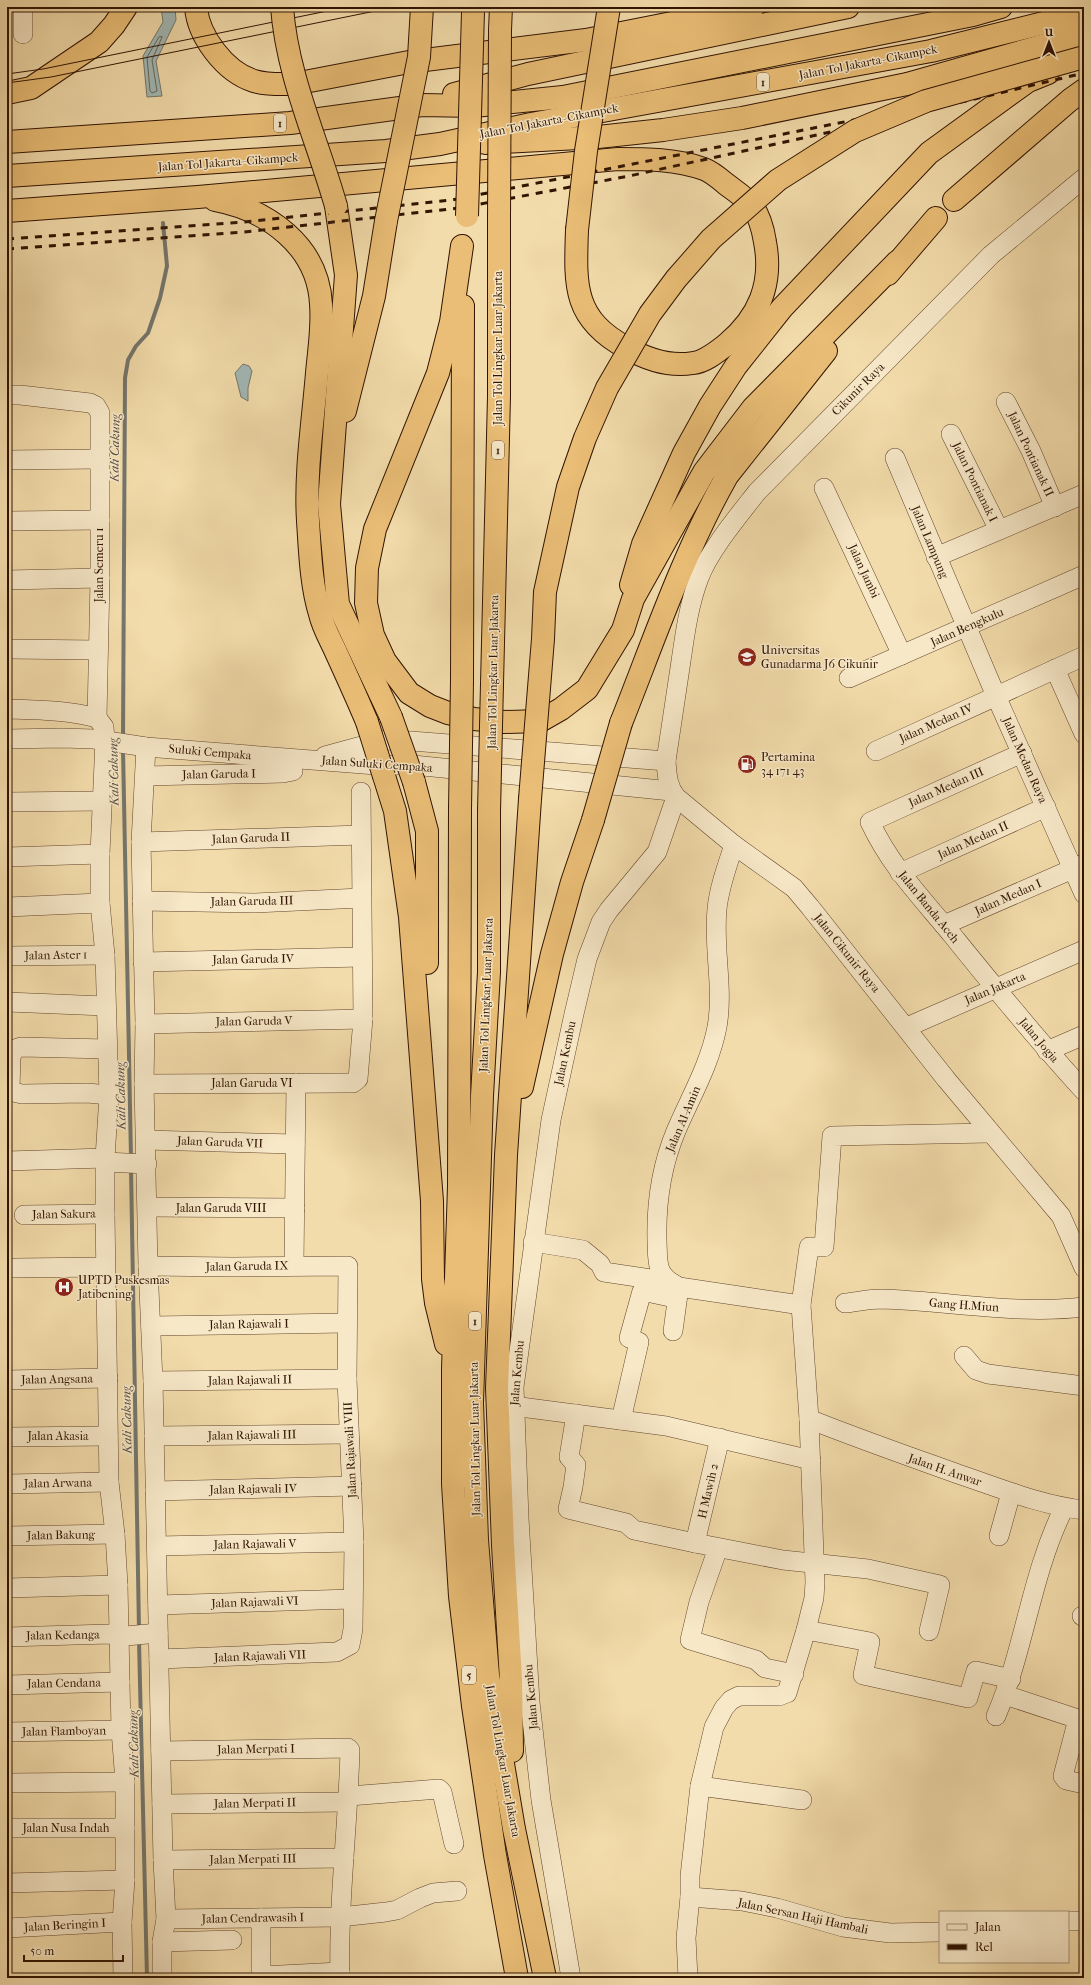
<svg xmlns="http://www.w3.org/2000/svg" width="1091" height="1985" viewBox="0 0 1091 1985" font-family="'IM FELL French Canon',serif">
<rect width="100%" height="100%" fill="#f3dcab"/>
<filter id="stains"><feTurbulence type="fractalNoise" baseFrequency=".005" numOctaves="4"/><feColorMatrix values="0 0 0 0 .2 0 0 0 0 .09 0 0 0 0 .02 0 0 0 .5 -.17"/></filter>
<radialGradient id="worn" r=".72"><stop offset=".6" stop-color="#630" stop-opacity="0"/><stop offset="1" stop-color="#630" stop-opacity=".3"/></radialGradient>
<g fill="#a1b8b5" stroke="#74766d">
<path d="M 161,7 L 175,7 L 176,20 L 156,61 L 162,96 L 147,97 L 143,56 L 163,22 Z"/>
<path d="M 243,364 L 249,366 L 252,371 L 248,388 L 248,401 L 241,397 L 235,373 Z"/>
</g>
<g fill="none" stroke-linecap="round" stroke-linejoin="round">
<path stroke="#68665b" stroke-width="1" d="M 162,37 L 152,60 L 157,91 L 152,93 L 150,91 L 147,57 L 159,37 Z"/>
<g stroke="#74766d" stroke-width="4">
<path d="M 123,738 L 125,378 L 128,360 L 136,346 L 148,333 L 160,298 L 167,266 L 163,223"/>
<path d="M 123,749 L 131,1158"/>
<path d="M 131,1169 L 139,1630"/>
<path d="M 139,1641 L 147,1978"/>
</g>
<g stroke="#61452c" stroke-width="20">
<g id="minor">
<path d="M 23,34 L 23,7"/>
<path d="M 1084,178 L 991,255 L 757,492 C 739,515 709,551 699,578 C 689,604 685,633 681,661 C 676,694 671,727 666,761 C 667,773 667,786 676,797 L 734,845 L 794,888 L 810,907 L 946,1079 L 1061,1216 L 1084,1268"/>
<path d="M 7,395 L 20,395 L 90,403 L 96,406 L 100,413 L 100,578 L 97,718"/>
<path d="M 1006,402 L 1031,451 L 1055,507"/>
<path d="M 951,434 L 999,530"/>
<path d="M 895,458 L 996,696 L 1084,894"/>
<path d="M 7,460 L 99,459"/>
<path d="M 824,488 L 902,655"/>
<path d="M 7,521 L 100,520"/>
<path d="M 936,557 L 1084,494"/>
<path d="M 7,580 L 100,578"/>
<path d="M 7,649 L 98,650"/>
<path d="M 1055,669 L 1084,734"/>
<path d="M 849,678 L 1084,575"/>
<path d="M 7,709 C 38,710 67,710 97,718 L 104,727 L 105,740 L 100,854 L 100,903 L 105,955 L 109,1095 L 105,1158 L 105,1214 L 109,1482 L 115,1534 L 118,1585 L 121,1730 L 125,1782 L 125,1880 L 122,1922 L 123,1978"/>
<path d="M 7,739 L 62,738 L 94,739 L 146,747 L 376,765 L 413,765 L 671,791"/>
<path d="M 146,747 L 141,842 L 145,1024 L 144,1084 L 148,1266 L 153,1381 L 163,1860 L 166,1919 L 162,1942 L 162,1978"/>
<path d="M 876,751 L 1084,656"/>
<path d="M 1022,753 L 870,822 C 891,867 922,898 953,936 C 996,989 1038,1041 1084,1091"/>
<path d="M 325,756 L 384,740 L 411,741 L 666,761"/>
<path d="M 145,776 L 283,773 L 293,771"/>
<path d="M 7,802 L 102,801"/>
<path d="M 141,842 L 361,835"/>
<path d="M 734,845 C 727,866 719,888 717,909 C 713,949 724,988 717,1027 C 710,1064 691,1096 676,1131 C 661,1167 656,1201 657,1240 C 658,1264 655,1275 679,1287 L 801,1305"/>
<path d="M 7,857 L 100,854"/>
<path d="M 900,873 L 1046,807"/>
<path d="M 142,901 L 255,903 L 361,898"/>
<path d="M 7,907 L 100,903"/>
<path d="M 944,925 L 1084,864"/>
<path d="M 7,956 L 105,955"/>
<path d="M 143,962 L 362,957"/>
<path d="M 7,1002 L 105,1006"/>
<path d="M 145,1024 L 363,1019"/>
<path d="M 907,1027 L 1084,950"/>
<path d="M 107,1049 L 21,1047 L 15,1049 L 11,1056 L 10,1089 L 13,1092 L 22,1094 L 87,1093 L 109,1095"/>
<path d="M 1047,1051 L 1084,1035"/>
<path d="M 144,1084 L 344,1083 L 353,1083 L 358,1079 L 363,1019 L 361,792"/>
<path d="M 146,1140 L 295,1144"/>
<path d="M 7,1161 L 105,1158"/>
<path d="M 105,1162 L 147,1164"/>
<path d="M 148,1207 L 295,1208"/>
<path d="M 24,1215 L 105,1214"/>
<path d="M 533,1242 L 583,1250 L 600,1264 L 604,1272 L 664,1281"/>
<path d="M 294,1265 L 296,1083"/>
<path d="M 148,1266 L 233,1267 L 348,1266 L 347,1379 L 354,1542 L 353,1629 L 350,1645 L 337,1652 L 159,1659"/>
<path d="M 15,1268 L 105,1267"/>
<path d="M 845,1303 C 856,1302 869,1299 881,1299 C 949,1301 1016,1315 1084,1307"/>
<path d="M 151,1326 L 346,1323"/>
<path d="M 673,1331 L 679,1287"/>
<path d="M 964,1356 L 976,1370 L 988,1374 L 1084,1386"/>
<path d="M 7,1380 L 108,1378"/>
<path d="M 153,1381 L 347,1379"/>
<path d="M 513,1406 L 666,1426 L 811,1460"/>
<path d="M 576,1414 L 569,1457 L 576,1465 L 573,1487 L 568,1509 L 626,1523 L 634,1530 L 695,1543 L 783,1560 L 868,1569 L 940,1585 L 929,1631"/>
<path d="M 809,1419 C 859,1439 908,1456 958,1474 C 1000,1488 1040,1505 1084,1510"/>
<path d="M 621,1420 L 639,1342 L 629,1338 L 642,1291 L 670,1297 L 674,1284"/>
<path d="M 154,1436 L 349,1434"/>
<path d="M 7,1437 L 108,1436"/>
<path d="M 7,1484 L 109,1482"/>
<path d="M 155,1491 L 352,1486"/>
<path d="M 7,1536 L 115,1534"/>
<path d="M 999,1536 L 1011,1493"/>
<path d="M 695,1543 L 720,1438"/>
<path d="M 157,1546 L 354,1542"/>
<path d="M 718,1548 L 699,1602 L 690,1640 L 756,1660 L 765,1668 L 794,1674"/>
<path d="M 7,1588 L 118,1585"/>
<path d="M 158,1605 L 352,1599"/>
<path d="M 1082,1616 L 1084,1617"/>
<path d="M 806,1630 L 870,1642 L 863,1675 L 968,1698 L 976,1671 L 1011,1679"/>
<path d="M 7,1637 L 109,1634 L 126,1636 L 158,1633"/>
<path d="M 7,1685 L 120,1682"/>
<path d="M 1005,1695 L 1078,1719 L 1063,1776 L 1066,1780 L 1084,1784"/>
<path d="M 996,1716 C 1025,1648 1031,1574 1064,1508"/>
<path d="M 7,1732 L 121,1730"/>
<path d="M 161,1751 L 348,1748 L 350,1750 C 348,1826 338,1902 340,1978"/>
<path d="M 7,1783 L 125,1782"/>
<path d="M 700,1786 L 802,1800"/>
<path d="M 349,1796 L 439,1789 L 442,1792 L 454,1844"/>
<path d="M 162,1804 L 347,1802"/>
<path d="M 7,1828 L 125,1828"/>
<path d="M 163,1860 L 344,1858"/>
<path d="M 7,1883 L 125,1880"/>
<path d="M 690,1897 L 742,1901 L 777,1908 L 843,1927 L 890,1933 L 940,1932"/>
<path d="M 166,1919 L 340,1917 L 386,1912 L 397,1910 L 420,1898 L 433,1893 L 457,1891"/>
<path d="M 1068,1921 L 1084,1921"/>
<path d="M 7,1928 L 122,1922"/>
<path d="M 162,1942 L 232,1940"/>
<path d="M 261,1976 L 340,1972"/>
<path d="M 261,1978 L 261,1918"/>
<path d="M 571,1978 L 541,1800 L 530,1702 L 519,1518 L 514,1387 L 551,1120 L 574,1014 L 587,959 L 601,922 L 609,910 L 657,852 L 676,797"/>
<path d="M 688,1978 L 686,1938 L 690,1897 L 690,1876 L 700,1786 L 714,1727 L 724,1708 L 731,1700 L 739,1696 L 779,1696 L 787,1693 L 806,1630 L 814,1598 L 815,1582 L 809,1419 L 801,1305 L 809,1247 L 824,1247 L 832,1136 L 989,1133"/>
</g>
</g>
<g stroke="#301301" stroke-width="24">
<g id="highway">
<path d="M 196,7 C 198,36 225,72 254,81 C 267,85 280,84 294,84 L 409,62 L 586,40 L 753,7"/>
<path d="M 500,30 L 501,7"/>
<path d="M 7,93 L 31,88 L 99,42 L 114,25 L 126,7"/>
<path d="M 454,94 L 528,74 L 848,7"/>
<path d="M 7,142 L 290,123 L 422,105 L 474,106 L 563,97 L 973,15 L 1001,7"/>
<path d="M 485,143 L 598,137 L 663,130 L 742,118 L 907,84 L 1084,34"/>
<path d="M 7,176 L 386,151 L 440,144 L 531,124 L 931,51 L 1084,13"/>
<path d="M 215,200 C 268,210 318,246 321,304 C 323,327 319,350 317,373 C 313,422 305,472 308,521 C 310,551 311,585 320,614 C 323,627 330,639 335,650 C 346,674 357,698 367,722"/>
<path d="M 954,200 L 1070,100 L 1084,90"/>
<path d="M 336,206 L 346,275 L 329,504 L 338,604 L 391,717"/>
<path d="M 7,211 L 198,197 L 618,159 C 647,159 676,159 704,169 C 712,172 720,179 726,184 C 735,191 745,197 752,206 C 760,217 763,229 765,242 C 773,284 759,317 727,344 C 718,351 705,362 693,363 C 669,367 648,360 627,348 C 573,319 575,286 577,230"/>
<path d="M 462,246 L 451,322 L 438,373 L 375,529 L 367,568 L 366,603 L 373,635 L 385,661 L 409,693 L 430,706 L 448,713 L 474,719 L 505,722 L 540,721 L 561,709 L 587,689 L 623,630 L 633,599 L 704,472 L 753,408 L 897,262"/>
<path d="M 888,274 L 936,218"/>
<path d="M 345,411 L 374,296 L 386,221"/>
<path d="M 631,585 L 643,544 L 684,453 L 710,406 L 736,366 L 782,308 L 929,153 L 1028,81 L 1048,73"/>
<path d="M 462,681 L 463,306"/>
<path d="M 492,684 L 499,396 L 499,217"/>
<path d="M 621,723 C 654,640 683,554 727,476 L 826,351"/>
<path d="M 384,776 L 395,811 L 410,917 L 432,1201 L 433,1279 L 436,1303 L 446,1344"/>
<path d="M 414,782 L 427,831 L 427,963"/>
<path d="M 460,809 L 459,1186 L 453,1369 L 453,1484 L 460,1596 L 473,1706 L 495,1855 L 517,1978"/>
<path d="M 489,811 L 489,972 L 482,1096 L 472,1403 L 477,1540 L 488,1675 L 514,1829 L 545,1978"/>
<path d="M 522,1087 L 552,954 L 572,882 L 593,820"/>
<path d="M 512,1751 L 511,1680 L 503,1545 L 497,1388 L 506,1155 L 530,799"/>
</g>
</g>
<use href="#minor" stroke="#f7e8c8" stroke-width="19"/>
<use href="#highway" stroke="#eabe76" stroke-width="22"/>
<g stroke="#301301" stroke-width="1">
<path d="M 7,74 L 43,69 L 347,7"/>
<path d="M 7,83 L 51,77 L 395,7"/>
</g>
<g stroke="#301301" stroke-width="3" stroke-dasharray="7 7" stroke-linecap="butt">
<path d="M 7,239 L 244,222 L 452,200 L 889,113 L 1039,78 L 1084,65"/>
<path d="M 7,249 L 244,232 L 459,208 L 629,176 L 890,119 L 1084,73"/>
</g>
<g stroke="#301301" stroke-width="24" stroke-linecap="butt">
<g id="highway-bridge">
<path d="M 282,7 C 287,76 317,139 336,206"/>
<path d="M 467,216 L 473,12"/>
<path d="M 499,217 L 500,30"/>
<path d="M 386,221 L 419,57 L 422,7"/>
<path d="M 577,230 L 586,151 L 609,7"/>
<path d="M 391,717 L 414,782"/>
<path d="M 367,722 L 384,776"/>
<path d="M 530,799 L 543,639 L 545,592 L 568,487 L 585,438 L 607,388 L 650,314 L 676,279 L 711,239 L 778,180 L 855,131 L 926,101 L 1084,57"/>
<path d="M 460,809 L 462,681"/>
<path d="M 489,811 L 492,684"/>
<path d="M 593,820 L 621,723"/>
</g>
</g>
<use href="#highway-bridge" stroke="#eabe76" stroke-width="22"/>
</g>
<defs>
<g id="university-disc" transform="scale(1)"><circle r="9.5" fill="#8f2418" stroke="#f7e8c8"/><path d="M0-5L7-2L0 1L-7-2ZM-4 1L0 2.5L4 1V4Q0 6-4 4Z" fill="#fff"/></g>
<g id="fuel-disc" transform="scale(1)"><circle r="9.5" fill="#8f2418" stroke="#f7e8c8"/><path d="M-5.5-6h7V0h2V4h1.3V-2.5L3-4.5l.8-.8L6-3V5H2.5V1h-1V6h-7ZM-4.2-4.7v3.2H.2V-4.7Z" fill="#fff"/></g>
<g id="hospital-disc" transform="scale(1)"><circle r="9.5" fill="#8f2418" stroke="#f7e8c8"/><path d="M-5-5h3v3.5h4V-5h3V5h-3V1.5h-4V5h-3Z" fill="#fff"/></g>
</defs>
<g fill-rule="evenodd">
<use href="#university-disc" x="747" y="657"/>
<use href="#fuel-disc" x="747" y="764"/>
<use href="#hospital-disc" x="64" y="1287"/>
</g>
<g text-anchor="middle" stroke-width="3" stroke-linejoin="round" paint-order="stroke">
<g fill="#f7e8c8" stroke="#6c533d" stroke-width="1">
<rect x="757" y="73" width="12" height="18" rx="3"/>
<rect x="274" y="114" width="12" height="18" rx="3"/>
<rect x="492" y="441" width="12" height="18" rx="3"/>
<rect x="469" y="1312" width="12" height="18" rx="3"/>
<rect x="462" y="1666" width="14" height="18" rx="3"/>
</g>
<g font-size="11" font-weight="bold" fill="#301301">
<text x="763" y="86">1</text>
<text x="280" y="127">1</text>
<text x="498" y="454">1</text>
<text x="475" y="1325">1</text>
<text x="469" y="1679">5</text>
</g>
<g font-size="12" fill="#301301" stroke="#f7e8c8">
<text transform="translate(868 62) rotate(-11)" y="4">Jalan Tol Jakarta–Cikampek</text>
<text transform="translate(549 121) rotate(-11)" y="4">Jalan Tol Jakarta–Cikampek</text>
<text transform="translate(228 162) rotate(-4)" y="4">Jalan Tol Jakarta–Cikampek</text>
<text transform="translate(498 348) rotate(-90)" y="4">Jalan Tol Lingkar Luar Jakarta</text>
<text transform="translate(858 389) rotate(-45)" y="4">Cikunir Raya</text>
<text transform="translate(1031 454) rotate(65)" y="4">Jalan Pontianak II</text>
<text transform="translate(975 482) rotate(64)" y="4">Jalan Pontianak I</text>
<text transform="translate(930 542) rotate(67)" y="4">Jalan Lampung</text>
<text transform="translate(99 565) rotate(-90)" y="4">Jalan Semeru 1</text>
<text transform="translate(864 571) rotate(65)" y="4">Jalan Jambi</text>
<text transform="translate(967 627) rotate(-24)" y="4">Jalan Bengkulu</text>
<text transform="translate(493 672) rotate(-89)" y="4">Jalan Tol Lingkar Luar Jakarta</text>
<text transform="translate(936 723) rotate(-24)" y="4">Jalan Medan IV</text>
<text transform="translate(210 752) rotate(5)" y="4">Suluki Cempaka</text>
<text transform="translate(1025 760) rotate(66)" y="4">Jalan Medan Raya</text>
<text transform="translate(377 764) rotate(4)" y="4">Jalan Suluki Cempaka</text>
<text transform="translate(219 774) rotate(-1)" y="4">Jalan Garuda I</text>
<text transform="translate(946 787) rotate(-24)" y="4">Jalan Medan III</text>
<text transform="translate(251 838) rotate(-2)" y="4">Jalan Garuda II</text>
<text transform="translate(973 840) rotate(-24)" y="4">Jalan Medan II</text>
<text transform="translate(1008 897) rotate(-24)" y="4">Jalan Medan I</text>
<text transform="translate(252 901) rotate(-1)" y="4">Jalan Garuda III</text>
<text transform="translate(929 907) rotate(51)" y="4">Jalan Banda Aceh</text>
<text transform="translate(847 953) rotate(51)" y="4">Jalan Cikunir Raya</text>
<text transform="translate(56 955) rotate(-1)" y="4">Jalan Aster 1</text>
<text transform="translate(253 959) rotate(-1)" y="4">Jalan Garuda IV</text>
<text transform="translate(995 988) rotate(-23)" y="4">Jalan Jakarta</text>
<text transform="translate(486 995) rotate(-88)" y="4">Jalan Tol Lingkar Luar Jakarta</text>
<text transform="translate(254 1021) rotate(-1)" y="4">Jalan Garuda V</text>
<text transform="translate(1039 1040) rotate(50)" y="4">Jalan Jogja</text>
<text transform="translate(565 1053) rotate(-78)" y="4">Jalan Kembu</text>
<text x="252" y="1087">Jalan Garuda VI</text>
<text transform="translate(683 1119) rotate(-67)" y="4">Jalan Al-Amin</text>
<text transform="translate(220 1142) rotate(2)" y="4">Jalan Garuda VII</text>
<text x="221" y="1212">Jalan Garuda VIII</text>
<text transform="translate(64 1214) rotate(-1)" y="4">Jalan Sakura</text>
<text transform="translate(247 1266) rotate(-1)" y="4">Jalan Garuda IX</text>
<text transform="translate(964 1305) rotate(4)" y="4">Gang H.Miun</text>
<text transform="translate(249 1324) rotate(-1)" y="4">Jalan Rajawali I</text>
<text transform="translate(517 1373) rotate(-85)" y="4">Jalan Kembu</text>
<text transform="translate(57 1379) rotate(-1)" y="4">Jalan Angsana</text>
<text transform="translate(250 1380) rotate(-1)" y="4">Jalan Rajawali II</text>
<text transform="translate(252 1435) rotate(-1)" y="4">Jalan Rajawali III</text>
<text x="58" y="1440">Jalan Akasia</text>
<text transform="translate(475 1439) rotate(-91)" y="4">Jalan Tol Lingkar Luar Jakarta</text>
<text transform="translate(350 1450) rotate(-93)" y="4">Jalan Rajawali VIII</text>
<text transform="translate(945 1470) rotate(19)" y="4">Jalan H. Anwar</text>
<text transform="translate(58 1483) rotate(-1)" y="4">Jalan Arwana</text>
<text transform="translate(253 1489) rotate(-1)" y="4">Jalan Rajawali IV</text>
<text transform="translate(708 1491) rotate(-77)" y="4">H Mawih 2</text>
<text transform="translate(61 1535) rotate(-1)" y="4">Jalan Bakung</text>
<text transform="translate(255 1544) rotate(-1)" y="4">Jalan Rajawali V</text>
<text transform="translate(255 1602) rotate(-2)" y="4">Jalan Rajawali VI</text>
<text transform="translate(63 1635) rotate(-1)" y="4">Jalan Kedanga</text>
<text transform="translate(260 1656) rotate(-2)" y="4">Jalan Rajawali VII</text>
<text transform="translate(64 1683) rotate(-1)" y="4">Jalan Cendana</text>
<text transform="translate(531 1697) rotate(-95)" y="4">Jalan Kembu</text>
<text transform="translate(64 1731) rotate(-1)" y="4">Jalan Flamboyan</text>
<text transform="translate(256 1749) rotate(-1)" y="4">Jalan Merpati I</text>
<text transform="translate(503 1761) rotate(80)" y="4">Jalan Tol Lingkar Luar Jakarta</text>
<text transform="translate(255 1803) rotate(-1)" y="4">Jalan Merpati II</text>
<text x="66" y="1832">Jalan Nusa Indah</text>
<text transform="translate(253 1859) rotate(-1)" y="4">Jalan Merpati III</text>
<text transform="translate(803 1916) rotate(12)" y="4">Jalan Sersan Haji Hambali</text>
<text transform="translate(253 1918) rotate(-1)" y="4">Jalan Cendrawasih I</text>
<text transform="translate(65 1925) rotate(-3)" y="4">Jalan Beringin I</text>
</g>
<g font-size="12" fill="#301301" stroke="#f7e8c8" text-anchor="start">
<text x="761" y="654">Universitas<tspan x="761" dy="14">Gunadarma J6 Cikunir</tspan></text>
<text x="761" y="761">Pertamina<tspan x="761" dy="14">34 171 43</tspan></text>
<text x="78" y="1284">UPTD Puskesmas<tspan x="78" dy="14">Jatibening</tspan></text>
</g>
<g font-size="13" font-style="italic" fill="#584d40" stroke="#f7e8c8">
<text transform="translate(114 448) rotate(-89)" y="5">Kali Cakung</text>
<text transform="translate(113 772) rotate(-91)" y="5">Kali Cakung</text>
<text transform="translate(120 1096) rotate(-91)" y="5">Kali Cakung</text>
<text transform="translate(126 1420) rotate(-91)" y="5">Kali Cakung</text>
<text transform="translate(133 1744) rotate(-91)" y="5">Kali Cakung</text>
</g>
</g>
<rect width="1091" height="1985" fill="none" stroke="#f3dcab" stroke-width="24"/>
<rect x="8" y="8" width="1075" height="1969" fill="none" stroke="#301301" stroke-width="2"/>
<rect x="12" y="12" width="1067" height="1961" fill="none" stroke="#301301"/>
<rect x="939" y="1911" width="130" height="52" fill="#f7e8c8" stroke="#a79378"/>
<rect x="947" y="1924" width="20" height="6" fill="#f7e8c8" stroke="#a79378"/>
<text x="975" y="1931" font-size="12" fill="#301301">Jalan</text>
<rect x="947" y="1944" width="20" height="6" fill="#301301" stroke="#a79378"/>
<text x="975" y="1951" font-size="12" fill="#301301">Rel</text>
<g transform="translate(1049 42)" stroke="#f7e8c8" stroke-width="3" paint-order="stroke">
<path d="M0-3L7 15L0 10L-7 15Z" fill="#301301"/>
<text y="-6" font-size="11" font-weight="bold" text-anchor="middle" fill="#301301">U</text>
</g>
<path d="M24 1955v6h99v-6" fill="none" stroke="#301301" stroke-width="2"/>
<text x="30" y="1955" font-size="12" fill="#301301" stroke="#f7e8c8" stroke-width="3" paint-order="stroke">50 m</text>
<rect width="100%" height="100%" filter="url(#stains)"/>
<rect width="100%" height="100%" fill="url(#worn)"/>
</svg>
